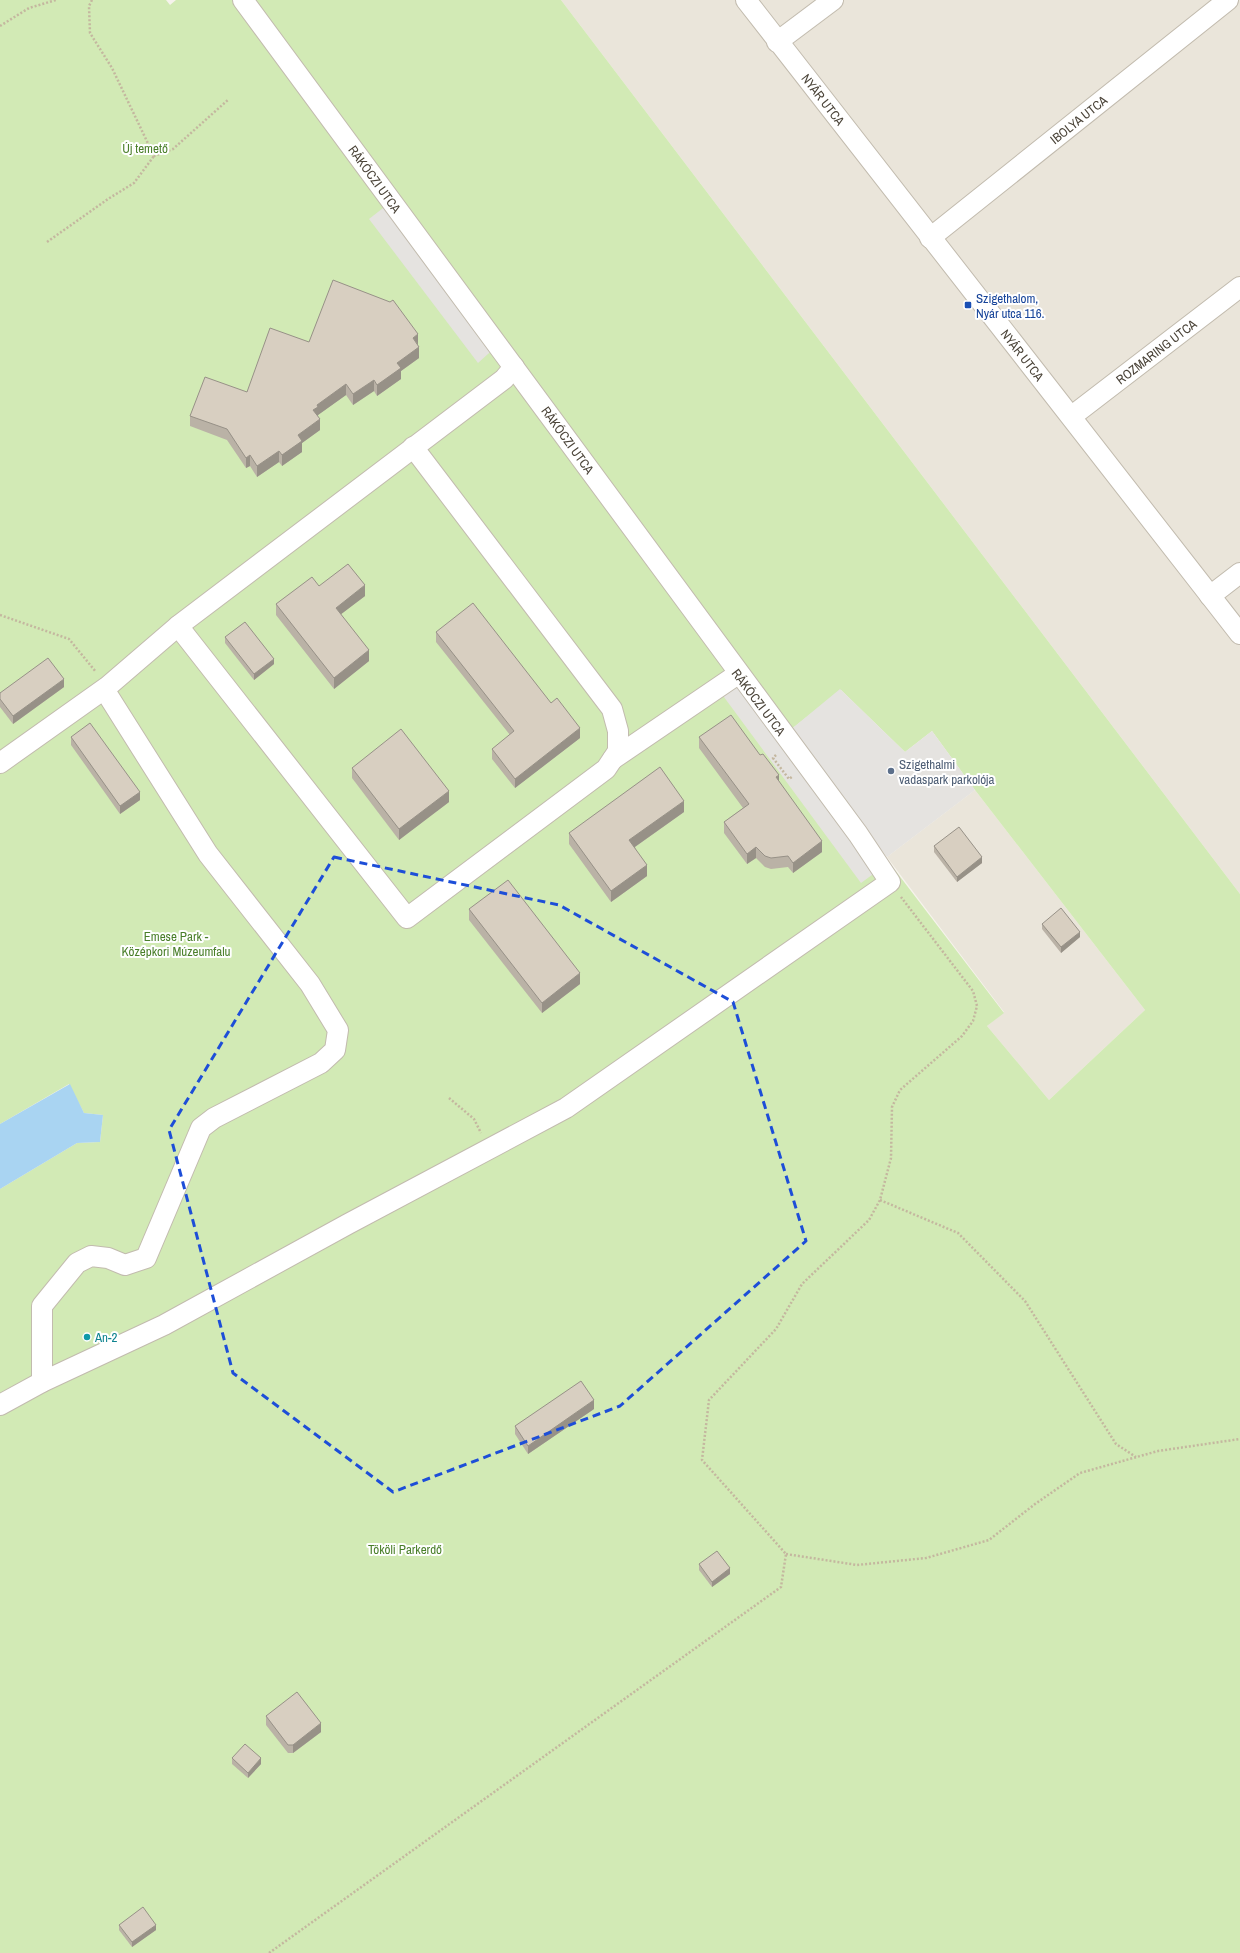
<svg xmlns="http://www.w3.org/2000/svg" width="1240" height="1953" viewBox="0 0 1240 1953" font-family="'Archivo Narrow',sans-serif">
<rect width="100%" height="100%" fill="#f6f3ec"/>
<g fill="#eae5da">
<path d="M 561,0 L 1240,0 L 1240,894 Z"/>
<path d="M 975,790 L 1145,1010 L 1049,1100 L 987,1026 L 1004,1012 L 887,857 Z"/>
</g>
<path fill="#d2eab5" fill-rule="evenodd" d="M 0,0 L 166,0 L 170,5 L 176,0 L 561,0 L 1240,894 L 1240,1953 L 0,1953 L 0,1189 L 77,1143 L 100,1142 L 103,1115 L 84,1113 L 69,1084 L 0,1124 ZM 841,690 L 905,752 L 932,731 L 975,790 L 1145,1010 L 1049,1100 L 987,1026 L 1004,1013 L 789,731 Z"/>
<g fill="#e5e3e0">
<path d="M 392,201 L 498,345 L 478,363 L 369,219 Z"/>
<path d="M 735,681 L 876,872 L 861,883 L 721,693 Z"/>
<path d="M 840,689 L 905,752 L 932,731 L 975,790 L 887,857 L 789,731 Z"/>
</g>
<path fill="#a9d4f2" d="M 70,1084 L 84,1113 L 103,1115 L 100,1142 L 77,1143 L 0,1189 L 0,1124 Z"/>
<g fill="none" stroke-linecap="round" stroke-linejoin="round">
<g stroke="#c2bbae" stroke-width="22">
<g id="minor">
<path id="s1" d="M 746,0 L 1240,634"/>
<path d="M 777,42 L 833,0"/>
<path id="s2" d="M 930,238 L 1228,0"/>
<path id="s3" d="M 1072,416 L 1240,287"/>
<path d="M 1210,596 L 1240,573"/>
<path d="M 178,626 L 407,918 L 606,769 L 618,751 L 618,731 L 612,709 L 413,447"/>
<path d="M 613,759 L 738,674"/>
<path d="M 0,763 L 107,687 L 178,626 L 504,379 L 514,367"/>
<path d="M 42,1382 L 42,1306 L 77,1263 L 91,1256 L 108,1258 L 125,1265 L 146,1258 L 201,1128 L 214,1118 L 321,1063 L 335,1050 L 338,1030 L 310,984 L 208,854 L 109,697"/>
<path d="M 0,1405 L 42,1382 L 164,1325 L 348,1224 L 566,1108 L 890,882 L 858,834 L 243,0"/>
</g>
</g>
<g stroke="#c4b79f" stroke-width="2.5" stroke-dasharray="2 2" stroke-linecap="butt">
<path d="M 92,0 L 89,6 L 90,33 L 112,68 L 154,156 L 173,149 L 229,99"/>
<path d="M 0,26 L 29,8 L 56,0"/>
<path d="M 47,242 L 108,199 L 134,183 L 154,156"/>
<path d="M 0,615 L 69,639 L 96,672"/>
<path d="M 776,755 L 773,758 L 789,779 L 793,776"/>
<path d="M 449,1098 L 474,1119 L 481,1133"/>
<path d="M 880,1200 L 958,1233 L 1025,1301 L 1116,1444 L 1136,1457"/>
<path d="M 786,1554 L 857,1565 L 926,1558 L 989,1540 L 1035,1504 L 1080,1473 L 1158,1451 L 1240,1439"/>
<path d="M 269,1953 L 781,1587 L 786,1554 L 702,1460 L 709,1400 L 776,1329 L 802,1284 L 869,1220 L 880,1200 L 891,1158 L 892,1107 L 900,1090 L 962,1036 L 973,1021 L 977,1006 L 973,991 L 901,897"/>
</g>
<use href="#minor" stroke="#fff" stroke-width="20"/>
</g>
<g fill="#bab2a6">
<path d="M 390,302 L 418,345 L 419,358 L 401,371 L 401,379 L 377,396 L 374,391 L 353,405 L 346,395 L 318,415 L 320,430 L 302,443 L 302,452 L 282,466 L 279,462 L 257,477 L 250,466 L 246,468 L 227,440 L 190,426 L 190,416 L 247,392 L 309,342 Z"/>
<path d="M 319,586 L 365,596 L 341,614 L 369,661 L 334,689 L 276,615 L 276,604 Z"/>
<path d="M 436,632 L 551,703 L 580,738 L 515,788 L 492,759 L 492,749 L 510,735 L 436,642 Z"/>
<path d="M 225,637 L 274,664 L 254,680 L 225,643 Z"/>
<path d="M 64,687 L 13,724 L 0,707 L 0,693 Z"/>
<path d="M 71,737 L 140,800 L 120,814 L 71,745 Z"/>
<path d="M 699,737 L 779,781 L 822,852 L 793,873 L 788,867 L 771,869 L 765,867 L 756,858 L 747,864 L 724,833 L 724,822 L 743,808 L 699,748 Z"/>
<path d="M 352,768 L 449,802 L 399,840 L 352,778 Z"/>
<path d="M 684,812 L 635,847 L 647,876 L 611,902 L 569,844 L 569,833 Z"/>
<path d="M 934,846 L 982,863 L 957,882 L 934,852 Z"/>
<path d="M 469,909 L 580,984 L 542,1013 L 469,920 Z"/>
<path d="M 1042,924 L 1080,937 L 1061,953 L 1042,929 Z"/>
<path d="M 594,1409 L 528,1454 L 515,1434 L 515,1426 Z"/>
<path d="M 699,1564 L 730,1574 L 712,1587 L 699,1570 Z"/>
<path d="M 266,1716 L 321,1732 L 293,1753 L 288,1753 L 266,1725 Z"/>
<path d="M 232,1758 L 261,1764 L 248,1778 L 232,1764 Z"/>
<path d="M 119,1925 L 156,1930 L 132,1947 L 119,1930 Z"/>
</g>
<g fill="#979187">
<path d="M 418,334 L 418,345 L 413,338 Z"/>
<path d="M 419,347 L 419,358 L 401,371 L 401,379 L 377,396 L 377,385 L 397,363 Z"/>
<path d="M 374,380 L 374,391 L 353,405 L 353,394 Z"/>
<path d="M 346,384 L 346,395 L 318,415 L 318,418 L 313,410 L 317,405 Z"/>
<path d="M 320,419 L 320,430 L 302,443 L 302,452 L 282,466 L 282,455 L 298,435 Z"/>
<path d="M 279,451 L 279,462 L 257,477 L 257,466 Z"/>
<path d="M 250,455 L 250,466 L 246,468 L 246,458 Z"/>
<path d="M 365,585 L 365,596 L 336,618 L 336,608 Z"/>
<path d="M 369,650 L 369,661 L 334,689 L 334,678 Z"/>
<path d="M 274,659 L 274,664 L 254,680 L 254,674 Z"/>
<path d="M 64,679 L 64,687 L 13,724 L 13,716 Z"/>
<path d="M 580,728 L 580,738 L 515,788 L 515,779 Z"/>
<path d="M 779,775 L 779,786 L 776,777 Z"/>
<path d="M 449,791 L 449,802 L 399,840 L 399,829 Z"/>
<path d="M 140,792 L 140,800 L 120,814 L 120,806 Z"/>
<path d="M 684,801 L 684,812 L 629,851 L 629,840 Z"/>
<path d="M 822,841 L 822,852 L 793,873 L 793,863 Z"/>
<path d="M 756,847 L 756,858 L 747,864 L 747,854 Z"/>
<path d="M 982,857 L 982,863 L 957,882 L 957,877 Z"/>
<path d="M 647,865 L 647,876 L 611,902 L 611,891 Z"/>
<path d="M 1080,932 L 1080,937 L 1061,953 L 1061,947 Z"/>
<path d="M 580,973 L 580,984 L 542,1013 L 542,1003 Z"/>
<path d="M 594,1400 L 594,1409 L 528,1454 L 528,1446 Z"/>
<path d="M 730,1568 L 730,1574 L 712,1587 L 712,1582 Z"/>
<path d="M 321,1723 L 321,1732 L 293,1753 L 293,1745 Z"/>
<path d="M 261,1758 L 261,1764 L 248,1778 L 248,1773 Z"/>
<path d="M 156,1925 L 156,1930 L 132,1947 L 132,1942 Z"/>
</g>
<g fill="#d8cfc1" stroke="#979187">
<path d="M 333,280 L 390,302 L 393,300 L 418,334 L 413,338 L 419,347 L 397,363 L 401,368 L 377,385 L 374,380 L 353,394 L 346,384 L 317,405 L 318,407 L 313,410 L 320,419 L 298,435 L 302,441 L 282,455 L 279,451 L 257,466 L 250,455 L 246,458 L 227,429 L 190,416 L 205,377 L 247,392 L 270,328 L 309,342 Z"/>
<path d="M 348,564 L 365,585 L 336,608 L 369,650 L 334,678 L 276,604 L 312,577 L 319,586 Z"/>
<path d="M 473,603 L 551,703 L 557,698 L 580,728 L 515,779 L 492,749 L 514,731 L 436,632 Z"/>
<path d="M 245,622 L 274,659 L 254,674 L 225,637 Z"/>
<path d="M 48,658 L 64,679 L 13,716 L 0,699 L 0,693 Z"/>
<path d="M 731,715 L 760,755 L 763,754 L 779,775 L 776,777 L 822,841 L 793,863 L 788,856 L 771,858 L 765,856 L 756,847 L 747,854 L 724,822 L 749,804 L 699,737 Z"/>
<path d="M 90,723 L 140,792 L 120,806 L 71,737 Z"/>
<path d="M 401,729 L 449,791 L 399,829 L 352,768 Z"/>
<path d="M 660,767 L 684,801 L 629,840 L 647,865 L 611,891 L 569,833 Z"/>
<path d="M 959,827 L 982,857 L 957,877 L 934,846 Z"/>
<path d="M 508,880 L 580,973 L 542,1003 L 469,909 Z"/>
<path d="M 1061,908 L 1080,932 L 1061,947 L 1042,924 Z"/>
<path d="M 581,1381 L 594,1400 L 528,1446 L 515,1426 Z"/>
<path d="M 717,1551 L 730,1568 L 712,1582 L 699,1564 Z"/>
<path d="M 297,1692 L 321,1723 L 293,1745 L 288,1745 L 266,1716 Z"/>
<path d="M 245,1744 L 261,1758 L 248,1773 L 232,1758 Z"/>
<path d="M 143,1907 L 156,1925 L 132,1942 L 119,1925 Z"/>
</g>
<path fill="none" stroke="#1d4ed8" stroke-width="3" stroke-dasharray="8 5" stroke-linejoin="round" d="M 334,857 L 559,905 L 733,1002 L 806,1241 L 620,1406 L 393,1492 L 233,1373 L 169,1130 Z"/>
<rect fill="#1a4fb4" stroke="#fff" stroke-width="1.5" x="964" y="301" width="8" height="8" rx="2"/>
<circle fill="#5c6f8a" stroke="#fff" stroke-width="1.5" cx="891" cy="771" r="4"/>
<circle fill="#0f9aa8" stroke="#fff" stroke-width="1.5" cx="87" cy="1337" r="4"/>
<g text-anchor="middle" stroke-width="4" stroke-linejoin="round" paint-order="stroke">
<g font-size="13" fill="#4b4439" stroke="#fff">
<text dy="5" stroke="none"><textPath href="#s1" startOffset="126">NYÁR UTCA</textPath></text>
<text dy="5" stroke="none"><textPath href="#s2" startOffset="190">IBOLYA UTCA</textPath></text>
<text transform="translate(375 179) rotate(54)" y="5">RÁKÓCZI UTCA</text>
<text dy="5" stroke="none"><textPath href="#s3" startOffset="106">ROZMARING UTCA</textPath></text>
<text dy="5" stroke="none"><textPath href="#s1" startOffset="450">NYÁR UTCA</textPath></text>
<text transform="translate(568 440) rotate(54)" y="5">RÁKÓCZI UTCA</text>
<text transform="translate(759 702) rotate(53)" y="5">RÁKÓCZI UTCA</text>
</g>
<g font-size="13" fill="#4a7f2a" stroke="#fff">
<text x="145" y="153">Új temető</text>
<text x="176" y="941">Emese Park -<tspan x="176" dy="15">Középkori Múzeumfalu</tspan></text>
<text x="405" y="1554">Tököli Parkerdő</text>
</g>
<g font-size="13" fill="#164399" stroke="#fff" text-anchor="start">
<text x="976" y="303">Szigethalom,<tspan x="976" dy="15">Nyár utca 116.</tspan></text>
</g>
<g font-size="13" fill="#4e5e75" stroke="#fff" text-anchor="start">
<text x="899" y="769">Szigethalmi<tspan x="899" dy="15">vadaspark parkolója</tspan></text>
</g>
<g font-size="13" fill="#0d838f" stroke="#fff" text-anchor="start">
<text x="95" y="1342">An-2</text>
</g>
</g>
</svg>
